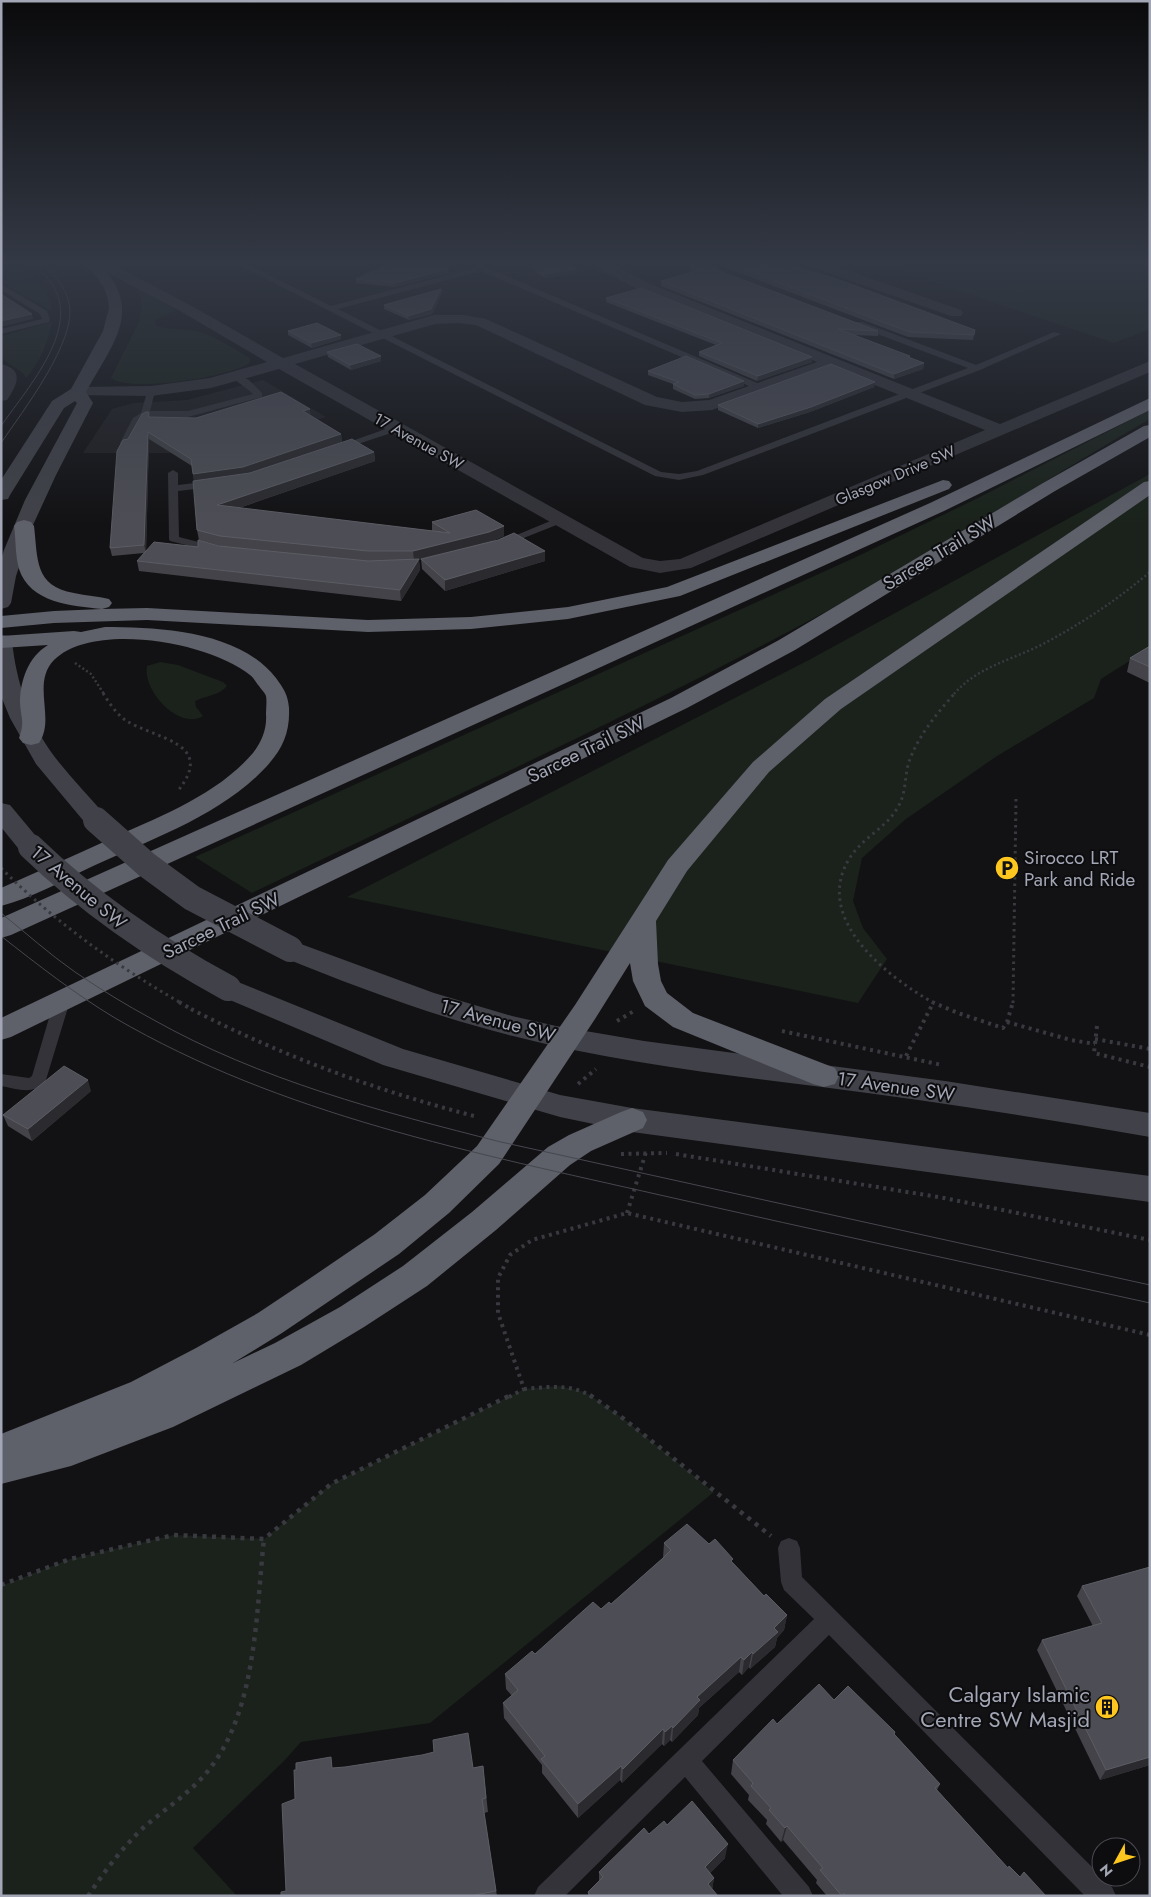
<svg xmlns="http://www.w3.org/2000/svg" width="1151" height="1897" viewBox="0 0 1151 1897" font-family="Jost,sans-serif">
<rect width="100%" height="100%" fill="#121214"/>
<path fill="#1e1e21" d="M 263,380 L 326,417 L 205,453 L 83,453 L 112,409 L 134,403 L 187,400 Z"/>
<g fill="#1a221b">
<path d="M 1,260 L 6,260 C 30,274 47,282 52,311 L 1,282 Z"/>
<path d="M 867,260 L 1150,260 L 1150,329 L 1114,343 Z"/>
<path d="M 138,288 L 176,310 L 155,320 L 156,326 C 170,330 183,328 196,331 C 215,335 233,349 250,358 L 249,363 C 230,377 129,393 111,378 L 139,322 L 142,304 Z"/>
<path d="M 52,322 C 48,343 40,362 26,378 L 23,373 L 1,358 L 1,336 Z"/>
<path d="M 1150,410 L 1150,419 C 1042,481 938,550 829,610 C 641,712 445,800 252,893 L 195,857 L 856,557 L 980,497 Z"/>
<path d="M 1150,474 L 1150,648 L 1101,679 L 1094,698 L 997,756 L 906,819 L 862,858 L 853,901 L 863,928 L 887,959 L 858,1003 L 347,897 L 807,661 Z"/>
<path d="M 160,662 L 178,665 L 223,682 L 227,686 C 220,695 205,696 195,701 L 196,707 L 203,716 C 179,731 142,690 147,666 Z"/>
<path d="M 559,1386 L 585,1392 L 624,1419 L 714,1492 L 430,1723 L 301,1742 L 283,1762 L 193,1848 L 237,1896 L 1,1896 L 1,1586 L 70,1559 L 174,1535 L 264,1539 L 331,1484 L 524,1389 Z"/>
</g>
<g fill="none" stroke-linecap="round" stroke-linejoin="round">
<path stroke="#393a40" stroke-width="2" stroke-dasharray="1 2" stroke-linecap="butt" d="M 57,260 L 70,269"/>
<g stroke="#393a40" stroke-width="2.5" stroke-dasharray="2 2.5" stroke-linecap="butt">
<path d="M 75,663 L 91,674 L 104,694"/>
<path d="M 954,694 C 977,667 1012,660 1043,644 C 1081,624 1117,600 1150,572"/>
</g>
<g stroke="#393a40" stroke-width="3" stroke-dasharray="2.5 4" stroke-linecap="butt">
<path d="M 103,693 C 109,703 116,713 125,720 C 154,739 218,742 177,792"/>
<path d="M 934,1003 C 887,977 810,917 851,856 C 864,837 887,827 898,807 C 907,792 904,774 910,759 C 919,735 938,712 955,693"/>
<path d="M 1013,1003 L 1016,799"/>
</g>
<g stroke="#393a40" stroke-width="4" stroke-dasharray="3 4.5" stroke-linecap="butt">
<path d="M 932,1002 L 958,1013 L 1003,1028 L 1007,1022 L 1013,1002"/>
<path d="M 191,1009 C 282,1056 375,1090 474,1116"/>
<path d="M 617,1021 L 634,1011"/>
<path d="M 1007,1022 L 1071,1040 L 1095,1044"/>
<path d="M 1097,1026 L 1094,1053 L 1150,1067"/>
<path d="M 782,1031 L 942,1065"/>
<path d="M 1095,1039 L 1150,1049"/>
<path d="M 906,1056 L 933,1003"/>
<path d="M 578,1084 L 596,1069"/>
<path d="M 621,1154 L 667,1153"/>
<path d="M 676,1154 L 944,1198 L 1150,1240"/>
<path d="M 627,1213 L 646,1152"/>
<path d="M 524,1389 C 547,1387 572,1383 592,1397"/>
<path d="M 509,1397 L 524,1389 L 498,1313 L 498,1278 L 510,1255 L 532,1240 L 627,1213 L 1150,1335"/>
</g>
<g stroke="#393a40" stroke-width="4.5" stroke-dasharray="4 5.5" stroke-linecap="butt">
<path d="M 590,1395 L 624,1419 L 771,1536"/>
<path d="M 1,1585 L 70,1559 L 174,1535 L 264,1539 L 331,1484 L 511,1395"/>
<path d="M 88,1896 C 104,1872 122,1848 143,1828 C 166,1808 193,1791 211,1767 C 257,1707 256,1611 264,1539"/>
</g>
<g fill="#333339" fill-rule="evenodd">
<path d="M 229,260 L 239,260 L 331,306 L 478,267 L 475,260 L 483,260 L 485,267 L 492,270 L 762,385 L 762,389 L 756,389 L 481,271 L 338,309 L 661,472 L 679,474 L 697,471 L 968,368 L 856,326 L 856,322 L 862,322 L 976,365 L 1054,332 L 1061,334 L 980,370 L 703,475 L 679,480 L 655,476 Z"/>
<path d="M 1,284 L 47,311 L 50,320 L 49,322 L 1,334 L 1,329 L 42,319 L 40,314 L 1,290 Z"/>
<path d="M 236,374 L 249,380 L 262,393 L 262,397 L 188,417 L 147,417 L 142,420 L 128,445 L 122,445 L 120,443 L 133,418 L 141,413 L 148,389 L 154,389 L 155,391 L 150,411 L 188,411 L 253,394 C 246,387 238,383 232,377 Z"/>
<path d="M 397,425 L 402,428 L 400,430 L 340,450 L 334,450 L 332,448 Z"/>
<path d="M 173,470 L 178,473 L 178,485 L 212,481 L 217,484 L 212,487 L 178,491 L 179,537 L 222,548 L 223,550 L 222,552 L 218,553 L 170,541 L 169,539 L 168,473 Z"/>
<path d="M 560,517 L 564,518 L 565,520 L 564,522 L 506,545 L 502,546 L 497,543 Z"/>
<path d="M 62,996 L 68,997 L 70,1001 L 45,1083 C 32,1095 17,1089 1,1086 L 1,1074 L 29,1078 L 32,1076 L 54,1001 L 56,997 Z"/>
<path d="M 789,1538 L 797,1541 L 800,1548 L 802,1577 L 1112,1887 L 1116,1896 L 1085,1896 L 829,1635 L 702,1761 L 809,1887 L 813,1896 L 783,1896 L 685,1777 L 565,1896 L 534,1896 L 538,1887 L 814,1619 L 784,1590 L 781,1582 L 778,1548 L 781,1541 Z"/>
</g>
<g fill="#333339" fill-rule="evenodd">
<path d="M 87,260 L 104,260 L 190,305 L 283,358 L 434,315 L 464,315 L 486,319 L 657,397 L 682,402 L 709,400 L 817,362 L 638,289 L 602,271 L 590,260 L 605,260 L 648,283 L 1000,424 L 1150,361 L 1150,372 L 691,568 L 660,573 L 630,567 L 279,369 L 211,388 L 151,396 L 72,395 L 70,392 L 72,389 L 78,387 L 151,386 L 210,378 L 267,362 L 180,311 L 89,263 ZM 435,324 L 458,323 L 476,325 L 645,405 L 682,412 L 712,410 L 831,367 L 985,430 L 680,559 L 660,561 L 643,558 L 295,364 Z"/>
<path d="M 798,260 L 818,260 L 961,310 L 963,313 L 961,316 L 951,316 L 800,263 Z"/>
<path d="M 1,364 C 25,370 17,385 7,400 L 1,401 Z"/>
</g>
<g fill="#414249" fill-rule="evenodd">
<path d="M 80,260 L 95,260 C 147,308 113,342 86,392 L 93,403 L 56,475 L 33,525 L 16,576 L 11,603 L 8,607 L 1,609 L 1,560 L 4,550 L 25,500 L 77,403 L 75,401 L 64,408 L 10,495 L 8,499 L 1,500 L 1,480 L 52,401 L 71,389 L 103,331 L 109,308 L 108,299 L 104,288 L 96,276 Z"/>
<path d="M 1,635 L 9,636 L 12,641 C 16,681 30,724 54,756 C 70,777 88,795 105,815 L 108,820 L 105,825 L 96,828 L 87,825 L 36,764 L 10,718 L 1,696 Z"/>
<path d="M 1,803 L 10,805 L 40,841 L 44,847 L 40,853 L 31,855 L 22,853 L 1,827 Z"/>
<path d="M 290,940 L 434,993 L 512,1016 L 556,1026 L 644,1041 L 945,1081 L 1150,1113 L 1150,1137 C 1041,1118 932,1101 822,1087 C 718,1074 614,1062 513,1036 C 433,1016 356,987 280,956 L 276,949 L 280,942 Z"/>
<path d="M 228,978 L 403,1049 L 560,1095 L 632,1108 L 1150,1176 L 1150,1202 L 632,1132 L 560,1117 L 383,1065 L 218,995 L 214,988 L 218,981 Z"/>
</g>
<g fill="#5e606a" fill-rule="evenodd">
<path d="M 1150,398 L 1150,410 L 944,511 L 11,935 L 1,938 L 1,918 L 930,503 Z"/>
<path d="M 1150,425 L 1150,437 L 1055,491 L 795,650 L 687,708 L 11,1037 L 1,1040 L 1,1018 L 671,698 L 779,640 L 1043,483 L 1144,426 Z"/>
<path d="M 943,480 L 949,481 L 952,485 L 949,489 L 680,596 L 568,619 L 471,629 L 368,632 L 147,620 L 54,623 L 1,628 L 1,616 L 54,611 L 102,609 C 72,606 30,603 19,569 C 15,555 16,540 14,526 L 17,522 L 24,520 L 31,522 L 34,526 C 38,559 34,586 74,593 C 86,596 98,596 109,599 L 112,603 L 109,607 L 102,609 L 147,608 L 368,620 L 471,617 L 568,607 L 667,587 Z"/>
<path d="M 1150,481 L 1150,495 L 841,709 L 769,772 L 687,871 L 656,921 L 658,964 L 661,981 L 667,993 L 693,1013 L 835,1068 L 839,1076 L 835,1084 L 824,1087 L 813,1084 L 673,1027 L 645,1006 L 633,981 L 630,963 L 595,1019 L 499,1164 L 449,1213 L 399,1254 L 282,1333 L 233,1363 L 275,1343 L 340,1307 L 403,1266 L 472,1212 L 548,1147 L 569,1135 L 621,1112 L 632,1108 L 643,1112 L 647,1120 L 643,1128 L 591,1151 L 570,1165 L 496,1230 L 427,1286 L 364,1327 L 301,1365 L 173,1427 L 71,1466 L 1,1484 L 1,1434 L 131,1382 L 196,1348 L 258,1313 L 309,1279 L 375,1234 L 425,1195 L 477,1146 L 575,1005 L 668,860 L 753,762 L 825,699 L 1144,482 Z"/>
<path d="M 105,627 C 159,627 240,631 276,678 C 284,689 288,695 289,708 C 290,732 283,748 267,766 C 221,816 151,839 91,867 C 62,881 32,898 1,906 L 1,888 C 37,872 73,856 108,840 C 158,817 216,796 253,753 C 262,741 267,729 266,714 C 266,709 267,701 266,696 C 265,693 261,689 259,686 C 256,683 254,678 250,675 C 210,642 93,621 54,660 C 31,684 56,719 39,743 L 31,745 L 23,743 L 19,738 C 25,721 21,719 20,703 C 20,681 28,657 48,645 L 1,648 L 1,636 L 74,631 L 81,632 Z"/>
</g>
<g stroke="#46474e" stroke-width="1">
<path d="M 1,426 C 25,391 78,333 55,289 C 49,277 38,269 29,260"/>
<path d="M 1,443 C 22,412 78,340 69,303 C 65,285 53,273 39,260"/>
<path d="M 1,913 C 25,932 49,954 75,972 C 100,989 126,1005 152,1019 C 260,1080 382,1112 501,1142 L 1150,1285"/>
<path d="M 1,936 C 38,965 75,994 115,1018 C 281,1115 475,1153 660,1195 C 823,1232 987,1267 1150,1303"/>
</g>
<path stroke="#393a40" stroke-width="3" stroke-dasharray="2.5 4" stroke-linecap="butt" d="M 1,868 C 55,922 115,965 181,1003"/>
<path stroke="#393a40" stroke-width="4" stroke-dasharray="3 4.5" stroke-linecap="butt" d="M 179,1002 L 191,1009"/>
<g stroke="#414249" stroke-width="26">
<path d="M 96,820 L 147,865 L 192,898 L 290,949"/>
<path d="M 31,847 C 90,904 156,949 228,988"/>
</g>
</g>
<g fill="#434349" fill-rule="evenodd">
<path d="M 527,260 L 565,260 L 577,273 L 545,278 L 536,272 Z"/>
<path d="M 688,260 L 700,260 L 725,273 L 878,331 L 878,336 L 854,335 L 924,363 L 923,369 L 894,379 L 661,286 L 661,281 L 691,273 Z"/>
<path d="M 709,260 L 774,260 L 975,330 L 973,340 L 908,337 L 732,270 Z"/>
<path d="M 448,269 L 449,273 L 395,287 L 356,283 L 356,279 Z"/>
<path d="M 441,289 L 442,293 L 432,314 L 409,320 L 384,309 L 384,305 Z"/>
<path d="M 606,298 L 812,362 L 757,381 L 699,356 L 699,352 L 716,345 L 606,302 Z"/>
<path d="M 288,331 L 341,339 L 312,348 L 288,335 Z"/>
<path d="M 327,352 L 381,356 L 381,361 L 351,370 L 328,357 Z"/>
<path d="M 648,371 L 744,386 L 709,398 L 695,399 L 673,389 L 673,384 L 648,375 Z"/>
<path d="M 875,382 L 874,387 L 810,412 L 758,428 L 718,410 L 718,405 Z"/>
<path d="M 149,412 L 150,417 L 196,418 L 311,416 L 341,434 L 342,442 L 246,474 L 374,452 L 375,461 L 239,508 L 432,531 L 432,522 L 504,526 L 504,536 L 492,541 L 545,561 L 445,591 L 422,569 L 421,559 L 419,560 L 420,570 L 401,601 L 139,571 L 137,561 L 144,553 L 112,556 L 110,548 L 128,439 ZM 149,439 L 192,466 L 194,481 L 197,530 L 199,540 L 220,546 L 198,547 L 146,552 Z"/>
<path d="M 1150,646 L 1150,683 L 1127,672 L 1130,658 Z"/>
<path d="M 91,1091 L 32,1141 L 8,1126 L 3,1115 Z"/>
<path d="M 664,1543 L 709,1544 L 733,1563 L 764,1596 L 787,1615 L 784,1630 L 777,1638 L 775,1647 L 750,1669 L 749,1667 L 742,1675 L 739,1672 L 699,1708 L 698,1715 L 672,1742 L 670,1740 L 664,1746 L 662,1744 L 622,1783 L 620,1780 L 578,1818 L 542,1773 L 542,1765 L 504,1718 L 503,1703 L 512,1696 L 506,1689 L 505,1674 L 601,1609 L 611,1604 L 663,1558 Z"/>
<path d="M 1150,1567 L 1150,1765 L 1100,1780 L 1037,1650 L 1042,1640 L 1093,1626 L 1077,1596 L 1082,1586 Z"/>
<path d="M 834,1700 L 895,1732 L 895,1735 L 940,1784 L 937,1790 L 1008,1868 L 1046,1896 L 827,1896 L 816,1883 L 817,1880 L 783,1840 L 781,1842 L 766,1824 L 767,1820 L 748,1800 L 749,1795 L 731,1774 L 733,1760 L 777,1724 Z"/>
<path d="M 483,1766 L 488,1812 L 484,1813 L 497,1896 L 281,1896 L 286,1891 L 295,1799 L 334,1768 L 473,1768 Z"/>
<path d="M 667,1825 L 725,1858 L 710,1873 L 714,1878 L 712,1889 L 718,1896 L 588,1896 L 588,1892 L 599,1882 L 599,1872 L 649,1834 Z"/>
</g>
<g fill="#2b2b2f">
<path d="M 639,260 L 657,260 L 639,263 Z"/>
<path d="M 448,269 L 449,273 L 395,287 L 395,283 Z"/>
<path d="M 577,269 L 577,273 L 545,278 L 545,274 Z"/>
<path d="M 441,289 L 442,293 L 432,314 L 409,320 L 408,316 Z"/>
<path d="M 32,314 L 33,319 L 1,327 L 1,321 Z"/>
<path d="M 341,335 L 341,339 L 312,348 L 311,343 Z"/>
<path d="M 381,356 L 381,361 L 351,370 L 350,365 Z"/>
<path d="M 812,357 L 812,362 L 757,381 L 758,376 Z"/>
<path d="M 924,363 L 923,369 L 894,379 L 894,374 Z"/>
<path d="M 744,381 L 744,386 L 709,398 L 709,394 Z"/>
<path d="M 875,382 L 874,387 L 810,412 L 758,428 L 758,424 Z"/>
<path d="M 310,409 L 311,416 L 303,411 Z"/>
<path d="M 148,432 L 149,439 L 146,553 L 144,545 Z"/>
<path d="M 341,434 L 342,442 L 245,474 L 194,481 L 193,474 Z"/>
<path d="M 374,452 L 375,461 L 218,515 L 217,505 Z"/>
<path d="M 504,526 L 504,536 L 489,542 L 419,560 L 420,570 L 401,601 L 400,590 L 414,561 L 413,551 Z"/>
<path d="M 545,551 L 545,561 L 445,591 L 445,580 Z"/>
<path d="M 88,1080 L 91,1091 L 32,1141 L 28,1129 Z"/>
<path d="M 787,1615 L 784,1630 L 777,1638 L 775,1647 L 750,1669 L 753,1654 L 774,1628 Z"/>
<path d="M 752,1652 L 749,1667 L 742,1675 L 744,1660 Z"/>
<path d="M 741,1657 L 739,1672 L 699,1708 L 698,1715 L 672,1742 L 673,1728 L 697,1697 Z"/>
<path d="M 672,1726 L 670,1740 L 664,1746 L 665,1732 Z"/>
<path d="M 663,1729 L 662,1744 L 622,1783 L 623,1769 Z"/>
<path d="M 1150,1757 L 1150,1765 L 1100,1780 L 1106,1770 Z"/>
<path d="M 621,1766 L 620,1780 L 578,1818 L 578,1804 Z"/>
<path d="M 787,1826 L 783,1840 L 781,1842 L 785,1828 Z"/>
<path d="M 728,1844 L 725,1858 L 703,1880 L 705,1867 Z"/>
<path d="M 714,1878 L 712,1891 L 708,1884 Z"/>
</g>
<g fill="#4d4e55" stroke="#5b5c64">
<path d="M 398,260 L 446,260 L 448,269 L 395,283 L 356,279 Z"/>
<path d="M 530,260 L 565,260 L 577,269 L 545,274 L 536,268 Z"/>
<path d="M 690,260 L 700,260 L 725,273 L 878,331 L 838,329 L 910,356 L 908,357 L 924,363 L 894,374 L 661,281 L 693,272 Z"/>
<path d="M 720,260 L 774,260 L 837,279 L 975,330 L 974,335 L 909,332 L 732,265 Z"/>
<path d="M 641,288 L 812,357 L 758,376 L 699,352 L 722,343 L 606,298 Z"/>
<path d="M 441,289 L 431,309 L 408,316 L 384,305 Z"/>
<path d="M 1,294 L 32,314 L 1,321 Z"/>
<path d="M 317,323 L 341,335 L 311,343 L 288,331 Z"/>
<path d="M 357,344 L 381,356 L 350,365 L 327,352 Z"/>
<path d="M 686,356 L 744,381 L 709,394 L 695,395 L 673,384 L 679,382 L 648,371 Z"/>
<path d="M 831,364 L 875,382 L 811,407 L 758,424 L 718,405 Z"/>
<path d="M 281,392 L 310,409 L 303,411 L 341,434 L 243,467 L 193,474 L 191,459 L 148,432 L 144,545 L 110,548 L 117,451 L 123,440 L 128,439 L 142,414 L 146,412 L 149,412 L 148,417 L 196,418 Z"/>
<path d="M 352,439 L 374,452 L 217,505 L 450,533 L 432,522 L 476,510 L 504,526 L 489,532 L 413,551 L 368,551 L 220,536 L 197,530 L 193,481 L 250,473 Z"/>
<path d="M 514,533 L 545,551 L 445,580 L 421,559 L 498,540 Z"/>
<path d="M 198,540 L 219,546 L 368,561 L 419,559 L 400,590 L 137,561 L 154,542 L 198,547 Z"/>
<path d="M 1150,646 L 1150,667 L 1130,658 Z"/>
<path d="M 64,1066 L 88,1080 L 28,1129 L 3,1115 Z"/>
<path d="M 687,1524 L 709,1544 L 715,1539 L 733,1559 L 731,1561 L 764,1596 L 766,1594 L 787,1615 L 774,1628 L 778,1632 L 753,1654 L 752,1652 L 744,1660 L 741,1657 L 697,1697 L 700,1700 L 673,1728 L 672,1726 L 665,1732 L 663,1729 L 623,1769 L 621,1766 L 578,1804 L 541,1759 L 545,1756 L 503,1703 L 518,1690 L 505,1674 L 532,1651 L 535,1654 L 593,1602 L 601,1609 L 609,1602 L 611,1604 L 663,1558 L 671,1550 L 664,1543 Z"/>
<path d="M 1150,1567 L 1150,1757 L 1106,1770 L 1042,1640 L 1102,1623 L 1082,1586 Z"/>
<path d="M 819,1684 L 834,1700 L 848,1686 L 895,1732 L 894,1734 L 940,1784 L 935,1788 L 1008,1868 L 1009,1866 L 1020,1877 L 1024,1872 L 1046,1896 L 846,1896 L 844,1893 L 842,1896 L 820,1870 L 823,1868 L 787,1826 L 785,1828 L 769,1810 L 771,1808 L 751,1786 L 753,1783 L 733,1760 L 773,1719 L 777,1724 Z"/>
<path d="M 468,1733 L 473,1768 L 483,1766 L 486,1798 L 482,1799 L 496,1891 L 475,1895 L 475,1896 L 281,1896 L 281,1892 L 286,1891 L 282,1804 L 295,1799 L 294,1770 L 296,1770 L 296,1763 L 331,1757 L 332,1768 L 345,1767 L 422,1755 L 434,1752 L 433,1740 Z"/>
<path d="M 692,1801 L 728,1844 L 705,1867 L 714,1878 L 708,1884 L 718,1896 L 590,1896 L 588,1892 L 603,1877 L 599,1872 L 644,1828 L 649,1834 L 664,1821 L 667,1825 Z"/>
</g>
<linearGradient id="sky" x2="0" y2="1"><stop stop-color="#0a0a0b"/><stop offset="0.5" stop-color="#333945"/><stop offset="1" stop-color="#333945" stop-opacity="0"/></linearGradient>
<rect width="1151" height="525" fill="url(#sky)"/>
<defs>
<g id="parking-disc" transform="scale(1.25)"><circle r="9.5" fill="#fec71f" stroke="#0d0d0f"/><path d="M-3.5-5.5H1a3.5 3.5 0 0 1 0 7H-1V5.5H-3.5ZM-1-3.4V-.6H.8a1.4 1.4 0 0 0 0-2.8Z" fill="#111"/></g>
<g id="building-disc" transform="scale(1.25)"><circle r="9.5" fill="#fec71f" stroke="#0d0d0f"/><path d="M-4-6H4V6H1V3H-1V6H-4ZM-2.5-4.3h1.7v1.8h-1.7ZM.8-4.3h1.7v1.8H.8ZM-2.5-1h1.7V.8h-1.7ZM.8-1h1.7V.8H.8Z" fill="#111"/></g>
</defs>
<g fill-rule="evenodd">
<use href="#parking-disc" x="1007" y="868"/>
<use href="#building-disc" x="1107" y="1707"/>
</g>
<g text-anchor="middle" stroke-width="4" stroke-linejoin="round" paint-order="stroke">
<g font-size="16" fill="#a2a6b5" stroke="#0d0d0f">
<text transform="translate(419 441) rotate(29)" y="6">17 Avenue SW</text>
<text transform="translate(895 475) rotate(-23)" y="6">Glasgow Drive SW</text>
</g>
<g font-size="19" fill="#a2a6b5" stroke="#0d0d0f">
<text transform="translate(939 552) rotate(-31)" y="7">Sarcee Trail SW</text>
<text transform="translate(586 749) rotate(-26)" y="7">Sarcee Trail SW</text>
<text transform="translate(79 887) rotate(40)" y="7">17 Avenue SW</text>
<text transform="translate(221 925) rotate(-26)" y="7">Sarcee Trail SW</text>
<text transform="translate(498 1020) rotate(15)" y="7">17 Avenue SW</text>
<text transform="translate(896 1086) rotate(8)" y="7">17 Avenue SW</text>
</g>
<g font-size="19" fill="#a2a6b5" stroke="#0d0d0f" text-anchor="start">
<text x="1024" y="864">Sirocco LRT<tspan x="1024" dy="22">Park and Ride</tspan></text>
</g>
<g font-size="22" fill="#a2a6b5" stroke="#0d0d0f" text-anchor="end">
<text x="1090" y="1702">Calgary Islamic<tspan x="1090" dy="25">Centre SW Masjid</tspan></text>
</g>
</g>
<rect width="1151" height="1897" fill="none" stroke="#a2a6b5" stroke-width="5"/>
<g transform="translate(1116 1862) rotate(230)"><circle r="24" fill="#0d0d0f" stroke="#494a51"/>
<path d="M0-4L9 19L0 12L-9 19Z" fill="#fec71f"/>
<text y="-8" font-size="14" font-weight="bold" text-anchor="middle" fill="#a2a6b5">N</text>
</g>
</svg>
